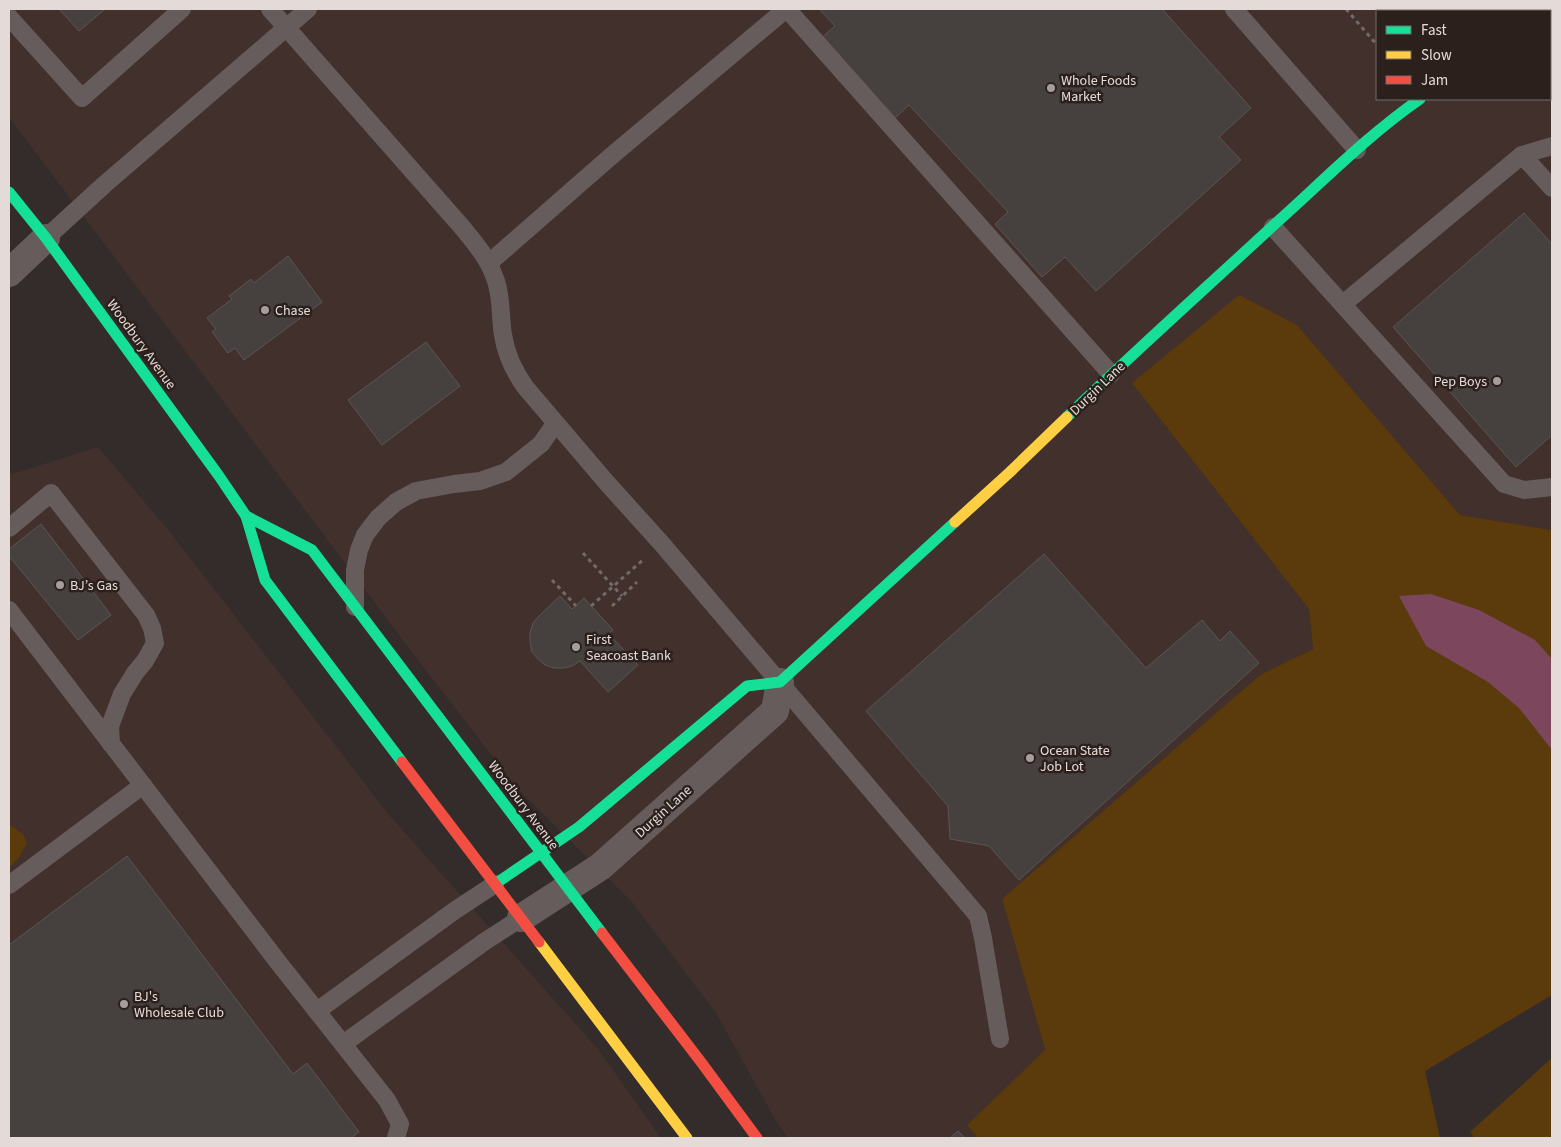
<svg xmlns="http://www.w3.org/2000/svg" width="1561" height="1147" viewBox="0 0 1561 1147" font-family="'Source Sans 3',sans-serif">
<rect width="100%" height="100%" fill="#342c2a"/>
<g fill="#42302c" fill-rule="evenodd">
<path d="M 9,9 L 1552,9 L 1552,530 L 1460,515 L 1297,325 L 1132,383 L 1309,609 L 1313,649 L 1260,675 L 1002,899 L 1045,1051 L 967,1125 L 978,1138 L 788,1138 L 776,1121 L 716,1013 L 632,902 L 517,788 L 408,647 L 9,117 ZM 1377,11 L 1550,11 L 1550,99 L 1377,99 Z"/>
<path d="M 98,447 L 169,531 L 390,816 L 598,1049 L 661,1138 L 9,1138 L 9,868 L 18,859 L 23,834 L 9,824 L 9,475 Z"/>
</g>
<g fill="#5b3b0b">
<path d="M 1385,9 L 1531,9 L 1538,11 L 1390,11 Z"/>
<path d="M 1239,295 L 1297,325 L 1460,515 L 1552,530 L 1552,995 L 1425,1071 L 1440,1138 L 978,1138 L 967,1125 L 1045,1050 L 1002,899 L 1260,675 L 1313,649 L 1309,609 L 1132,383 Z"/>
<path d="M 9,824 L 23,834 L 27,843 L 18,859 L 9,868 Z"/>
<path d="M 1552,1058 L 1552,1138 L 1474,1138 L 1470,1132 Z"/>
</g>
<path fill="#7c465c" d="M 1431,594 L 1479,610 L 1535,640 L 1552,659 L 1552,750 L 1519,708 L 1488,682 L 1426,646 L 1399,596 Z"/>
<g fill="#46413f" stroke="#5b5553">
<path d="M 59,9 L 105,9 L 79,31 Z"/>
<path d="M 819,9 L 1162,9 L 1251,108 L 1219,137 L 1241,160 L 1096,291 L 1065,257 L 1042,277 L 995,224 L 1008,212 L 909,105 L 894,119 L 820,39 L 835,26 Z"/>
<path d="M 1524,213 L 1552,244 L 1552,435 L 1516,467 L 1393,327 Z"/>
<path d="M 288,256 L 322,302 L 244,360 L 235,348 L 228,353 L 212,332 L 216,329 L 207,318 L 232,299 L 229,296 L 251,279 L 254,283 Z"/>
<path d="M 426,342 L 460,386 L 382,445 L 348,400 Z"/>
<path d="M 41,524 L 111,615 L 78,640 L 9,556 L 9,549 Z"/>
<path d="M 1044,554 L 1146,668 L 1202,620 L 1220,641 L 1230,631 L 1259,663 L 1019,880 L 989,846 L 950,839 L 948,806 L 866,711 Z"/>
<path d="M 560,596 L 572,609 L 584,598 L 613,630 L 609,634 L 638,665 L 608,692 L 580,661 L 572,666 L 564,668 L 554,668 L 545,665 L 538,659 L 532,652 L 530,642 L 530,633 L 533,623 L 539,616 Z"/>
<path d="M 127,856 L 293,1074 L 307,1063 L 359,1132 L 351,1138 L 9,1138 L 9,945 Z"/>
<path d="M 958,1131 L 965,1138 L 950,1138 Z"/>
</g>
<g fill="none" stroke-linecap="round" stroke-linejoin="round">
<g stroke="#71696a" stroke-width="3" stroke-dasharray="4 4" stroke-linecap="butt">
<path d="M 1346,9 L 1377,45"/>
<path d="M 583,553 L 622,596"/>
<path d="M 552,580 L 576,606"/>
<path d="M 591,606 L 644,559"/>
<path d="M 612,606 L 637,582"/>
</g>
<g stroke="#665c5c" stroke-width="18">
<path d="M 270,9 L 461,226 C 475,243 489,259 496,281 C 502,299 500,317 503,335 C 506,354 515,373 526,388 L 607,483 L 662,544 L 978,916 L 983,938 L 1000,1039"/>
<path d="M 787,9 L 1111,374"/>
<path d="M 1234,9 L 1357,150"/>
<path d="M 9,17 L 82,98 L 182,9"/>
<path d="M 1522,155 L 1552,146"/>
<path d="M 1273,227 L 1504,484 L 1524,490 L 1552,487"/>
<path d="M 46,238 L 105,184 L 308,9"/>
<path d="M 489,263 L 609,158 L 786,9"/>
<path d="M 1343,304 L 1522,155 L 1552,188"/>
<path d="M 9,528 L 51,493 L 146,615 L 152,628 L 155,643 L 145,661 L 135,673 L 122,694 L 110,726 L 111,744"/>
<path d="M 355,607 L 355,570 L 359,550 L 365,535 L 378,518 L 396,502 L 416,491 L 454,484 L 480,481 L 506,472 L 541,444 L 555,424"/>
<path d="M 9,610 L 278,962 L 387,1100 L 400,1124 L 396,1138"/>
<path d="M 9,885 L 143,785"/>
<path d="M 317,1011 L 454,911 L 495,884"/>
<path d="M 343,1044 L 484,942 L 521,918"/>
</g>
<g stroke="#665c5c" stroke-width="28">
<path d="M 1550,79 L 1552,79"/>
<path d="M 9,273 L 46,238"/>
<path d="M 521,918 L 600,867 L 775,711 L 780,682"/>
</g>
<g stroke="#16e098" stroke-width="11">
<path d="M 9,192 L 46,238 L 219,476 L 246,516 L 265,580 L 402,762"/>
<path d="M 1067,417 C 1135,351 1206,288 1276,223 C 1323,181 1368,135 1420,99"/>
<path d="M 246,516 L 312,550 L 602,933"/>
<path d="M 495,884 L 579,827 L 747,686 L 780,682 L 955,522"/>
</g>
<g stroke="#ffcf43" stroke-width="11">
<path d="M 955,522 L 1010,472 L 1067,417"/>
<path d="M 539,942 L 687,1138"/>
</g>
<g stroke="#f24e42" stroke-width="11">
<path d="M 402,762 L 539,942"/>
<path d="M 602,933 L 701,1062 L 757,1138"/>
</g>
</g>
<g fill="#a69e9c" stroke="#2c201d" stroke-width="2">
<circle cx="1051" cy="88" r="5"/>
<circle cx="265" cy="310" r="5"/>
<circle cx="1497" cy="381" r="5"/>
<circle cx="60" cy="585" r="5"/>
<circle cx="576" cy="647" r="5"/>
<circle cx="1030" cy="758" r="5"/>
<circle cx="124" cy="1004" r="5"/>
</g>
<g text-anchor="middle" stroke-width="5" stroke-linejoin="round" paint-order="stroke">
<g font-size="14" fill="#e4dbd9" stroke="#2c201d" text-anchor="start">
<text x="1061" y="85">Whole Foods<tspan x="1061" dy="16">Market</tspan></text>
<text x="275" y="315">Chase</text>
<text x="1487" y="386" text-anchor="end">Pep Boys</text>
<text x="70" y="590">BJ’s Gas</text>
<text x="586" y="644">First<tspan x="586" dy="16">Seacoast Bank</tspan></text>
<text x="1040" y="755">Ocean State<tspan x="1040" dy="16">Job Lot</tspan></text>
<text x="134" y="1001">BJ's<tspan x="134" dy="16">Wholesale Club</tspan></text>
</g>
<g font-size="14" fill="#e4dbd9" stroke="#2c201d">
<text transform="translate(142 344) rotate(54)" y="5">Woodbury Avenue</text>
<text transform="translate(1097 388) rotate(-44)" y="5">Durgin Lane</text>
<text transform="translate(524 805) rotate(53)" y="5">Woodbury Avenue</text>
<text transform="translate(663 811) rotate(-42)" y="5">Durgin Lane</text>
</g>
</g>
<rect width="1561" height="1147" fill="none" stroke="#e4dbd9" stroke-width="20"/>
<rect x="1376" y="10" width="175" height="90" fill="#2c201d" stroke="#766b68"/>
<rect x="1386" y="26" width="25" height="8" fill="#16e098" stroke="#766b68"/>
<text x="1421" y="35" font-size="15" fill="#e4dbd9">Fast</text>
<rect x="1386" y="51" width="25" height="8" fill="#ffcf43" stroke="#766b68"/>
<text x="1421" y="60" font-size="15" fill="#e4dbd9">Slow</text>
<rect x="1386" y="76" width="25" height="8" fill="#f24e42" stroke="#766b68"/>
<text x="1421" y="85" font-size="15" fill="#e4dbd9">Jam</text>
</svg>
